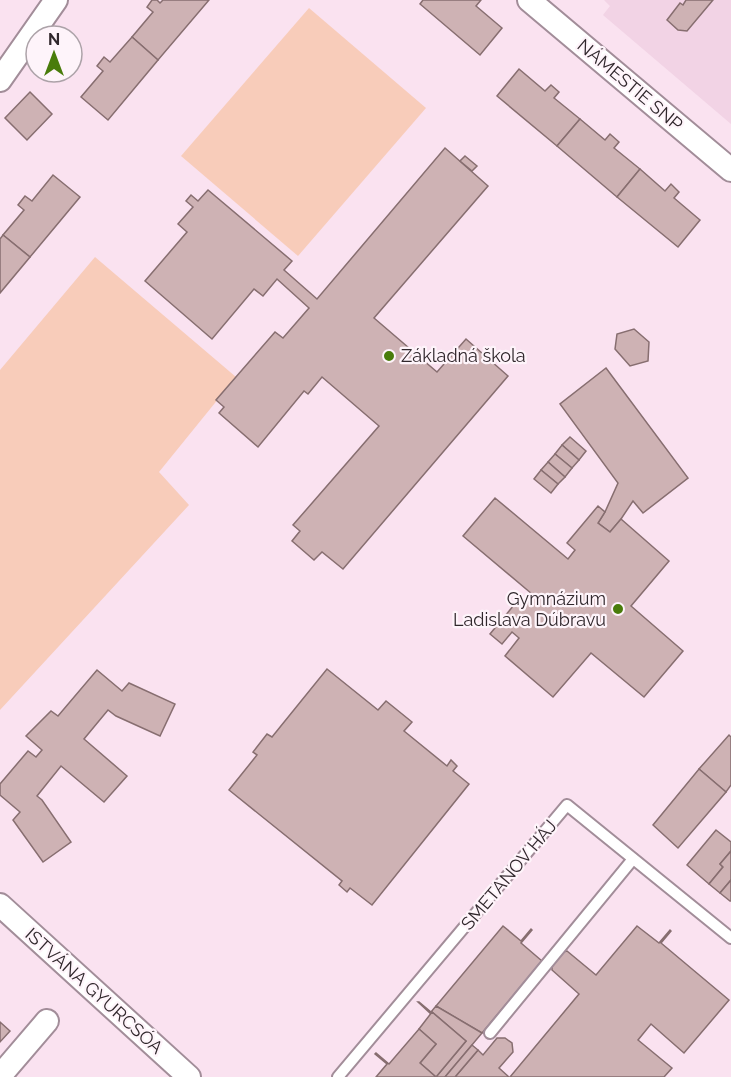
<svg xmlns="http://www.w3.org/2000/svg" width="731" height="1077" viewBox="0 0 731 1077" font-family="Raleway,sans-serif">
<rect width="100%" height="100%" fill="#fae2f0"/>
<path fill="#f2d3e5" d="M 604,0 L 731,0 L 731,124 L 603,15 L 610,6 Z"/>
<g fill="#f8ccba">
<path d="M 309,8 L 426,108 L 298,256 L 181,156 Z"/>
<path d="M 95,257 L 236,377 L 159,472 L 189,505 L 0,710 L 0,370 Z"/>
</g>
<g fill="#ceb2b4" stroke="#876e70" stroke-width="1.5">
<path d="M 152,0 L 157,0 L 160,3 L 163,0 L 209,0 L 158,60 L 132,37 L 153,12 L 147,7 Z"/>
<path d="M 423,0 L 481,0 L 476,6 L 502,28 L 480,55 L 420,4 Z"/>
<path d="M 686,0 L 713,0 L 687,31 L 678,30 L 667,20 L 680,3 L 683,5 Z"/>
<path d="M 132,37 L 158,60 L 108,120 L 81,97 L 103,71 L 97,66 L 104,57 L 110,62 Z"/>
<path d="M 519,69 L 545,91 L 551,85 L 559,92 L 554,98 L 580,119 L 557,146 L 497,96 Z"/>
<path d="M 30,92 L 52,114 L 27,140 L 5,118 Z"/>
<path d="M 580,119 L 605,140 L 610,134 L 619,142 L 614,148 L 640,169 L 617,197 L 557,146 Z"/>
<path d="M 445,148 L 488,186 L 374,318 L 437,372 L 466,339 L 508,376 L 343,569 L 322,552 L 314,560 L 292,541 L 300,531 L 293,525 L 379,426 L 322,377 L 308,394 L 304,391 L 258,447 L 219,413 L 224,407 L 216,400 L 275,332 L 283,338 L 309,308 L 277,279 L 263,296 L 254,289 L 212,339 L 145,281 L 187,232 L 178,224 L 193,207 L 186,201 L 191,195 L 198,201 L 208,190 L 292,261 L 284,270 L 317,299 Z"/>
<path d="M 465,156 L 477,166 L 472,171 L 460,161 Z"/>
<path d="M 640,169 L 665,191 L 671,184 L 679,192 L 674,198 L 700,220 L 678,247 L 617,197 Z"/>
<path d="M 53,175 L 80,197 L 30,257 L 3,235 L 24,210 L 18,205 L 25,196 L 32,201 Z"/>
<path d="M 3,235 L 30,257 L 0,293 L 0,239 Z"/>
<path d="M 634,329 L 649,342 L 648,361 L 630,366 L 615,349 L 617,334 Z"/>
<path d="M 606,368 L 688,478 L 643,513 L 633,501 L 621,519 L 610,532 L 598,523 L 605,512 L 618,483 L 560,404 Z"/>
<path d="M 570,437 L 586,451 L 579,460 L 562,445 Z"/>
<path d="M 562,445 L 579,460 L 572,468 L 555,454 Z"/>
<path d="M 555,454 L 572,468 L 565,477 L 548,462 Z"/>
<path d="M 548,462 L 565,477 L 558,484 L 541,470 Z"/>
<path d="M 541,470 L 558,484 L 551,493 L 534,479 Z"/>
<path d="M 495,498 L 568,559 L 575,550 L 567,543 L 598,506 L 605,512 L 598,523 L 610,532 L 621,519 L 669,561 L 631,606 L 683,651 L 644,697 L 591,653 L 553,697 L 505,656 L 519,638 L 512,632 L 502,644 L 490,634 L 519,599 L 524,603 L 532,594 L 463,536 Z"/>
<path d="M 327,669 L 378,710 L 386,701 L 412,722 L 404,731 L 447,766 L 451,760 L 457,766 L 453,771 L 469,784 L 372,905 L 350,888 L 347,892 L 339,885 L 342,881 L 229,790 L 257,755 L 253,752 L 267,734 L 272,737 Z"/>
<path d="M 97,670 L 122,691 L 129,683 L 175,704 L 160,736 L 116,716 L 108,710 L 84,739 L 127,776 L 104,802 L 61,766 L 37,796 L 42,800 L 71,842 L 43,862 L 13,820 L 20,812 L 0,795 L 0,784 L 28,751 L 36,757 L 42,750 L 26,736 L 51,711 L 58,716 Z"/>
<path d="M 729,735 L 731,737 L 731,785 L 726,792 L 699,769 Z"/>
<path d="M 699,769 L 726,792 L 678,848 L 653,825 Z"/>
<path d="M 716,830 L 731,842 L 731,851 L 720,864 L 723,867 L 709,884 L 687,865 Z"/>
<path d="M 731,851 L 731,880 L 720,893 L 709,884 L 723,867 L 720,864 Z"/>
<path d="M 731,880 L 731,901 L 730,901 L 720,893 Z"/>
<path d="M 503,926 L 521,941 L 531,929 L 532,930 L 521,943 L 542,961 L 482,1033 L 436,1006 Z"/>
<path d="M 637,926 L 659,943 L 670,930 L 671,931 L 661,943 L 729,1000 L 684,1053 L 651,1024 L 638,1040 L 672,1068 L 664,1077 L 510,1077 L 579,994 L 552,970 L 552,962 L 559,953 L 567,951 L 596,975 Z"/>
<path d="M 418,1002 L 419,1002 L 431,1012 L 436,1006 L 482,1033 L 445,1077 L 436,1077 L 466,1041 L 432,1012 L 431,1014 Z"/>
<path d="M 432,1012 L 466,1041 L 436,1077 L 420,1063 L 436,1044 L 419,1029 Z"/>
<path d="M 0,1022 L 10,1031 L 0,1042 Z"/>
<path d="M 419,1029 L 436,1044 L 420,1063 L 436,1077 L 376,1077 L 387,1064 L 375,1054 L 376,1053 L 389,1064 Z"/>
<path d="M 497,1038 L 505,1038 L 512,1043 L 513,1052 L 499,1068 L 509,1077 L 455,1077 L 478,1050 L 483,1055 Z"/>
<path d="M 472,1045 L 478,1050 L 455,1077 L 445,1077 Z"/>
</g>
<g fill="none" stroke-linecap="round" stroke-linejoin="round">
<g stroke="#a28d99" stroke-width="14">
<g id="service">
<path d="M 490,1033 L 633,859"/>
<path d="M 338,1077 L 567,805 L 731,938"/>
</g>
</g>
<g stroke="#a28d99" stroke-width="26">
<g id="minor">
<path d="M 529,0 L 731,170"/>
<path d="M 0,80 L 56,0"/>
<path d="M 0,905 L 189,1077"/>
<path d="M 0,1076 L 47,1021"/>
</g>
</g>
<use href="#service" stroke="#fff" stroke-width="10"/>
<use href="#minor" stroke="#fff" stroke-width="22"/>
</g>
<g fill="#497c0b" stroke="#fef4fa" stroke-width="2">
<circle cx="389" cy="356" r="6"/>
<circle cx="618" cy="609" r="6"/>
</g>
<g text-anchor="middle" stroke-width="4.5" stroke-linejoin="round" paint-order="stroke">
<g font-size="18" fill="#30272c" stroke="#fef4fa">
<text transform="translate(630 85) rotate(40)" y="6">NÁMESTIE SNP</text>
<text transform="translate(509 875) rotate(-50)" y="6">SMETANOV HÁJ</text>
<text transform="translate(94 991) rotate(42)" y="6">ISTVÁNA GYURCSÓA</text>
</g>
<g font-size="18" fill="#30272c" stroke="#fef4fa" text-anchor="start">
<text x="401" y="362">Základná škola</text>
<text x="606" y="605" text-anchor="end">Gymnázium<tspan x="606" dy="21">Ladislava Dúbravu</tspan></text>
</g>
</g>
<g transform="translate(54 54)"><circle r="28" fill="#fef4fa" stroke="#aca2a8" stroke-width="1.5"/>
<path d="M0-4.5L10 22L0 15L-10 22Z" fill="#497c0b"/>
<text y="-9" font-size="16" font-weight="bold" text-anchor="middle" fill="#30272c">N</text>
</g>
</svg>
